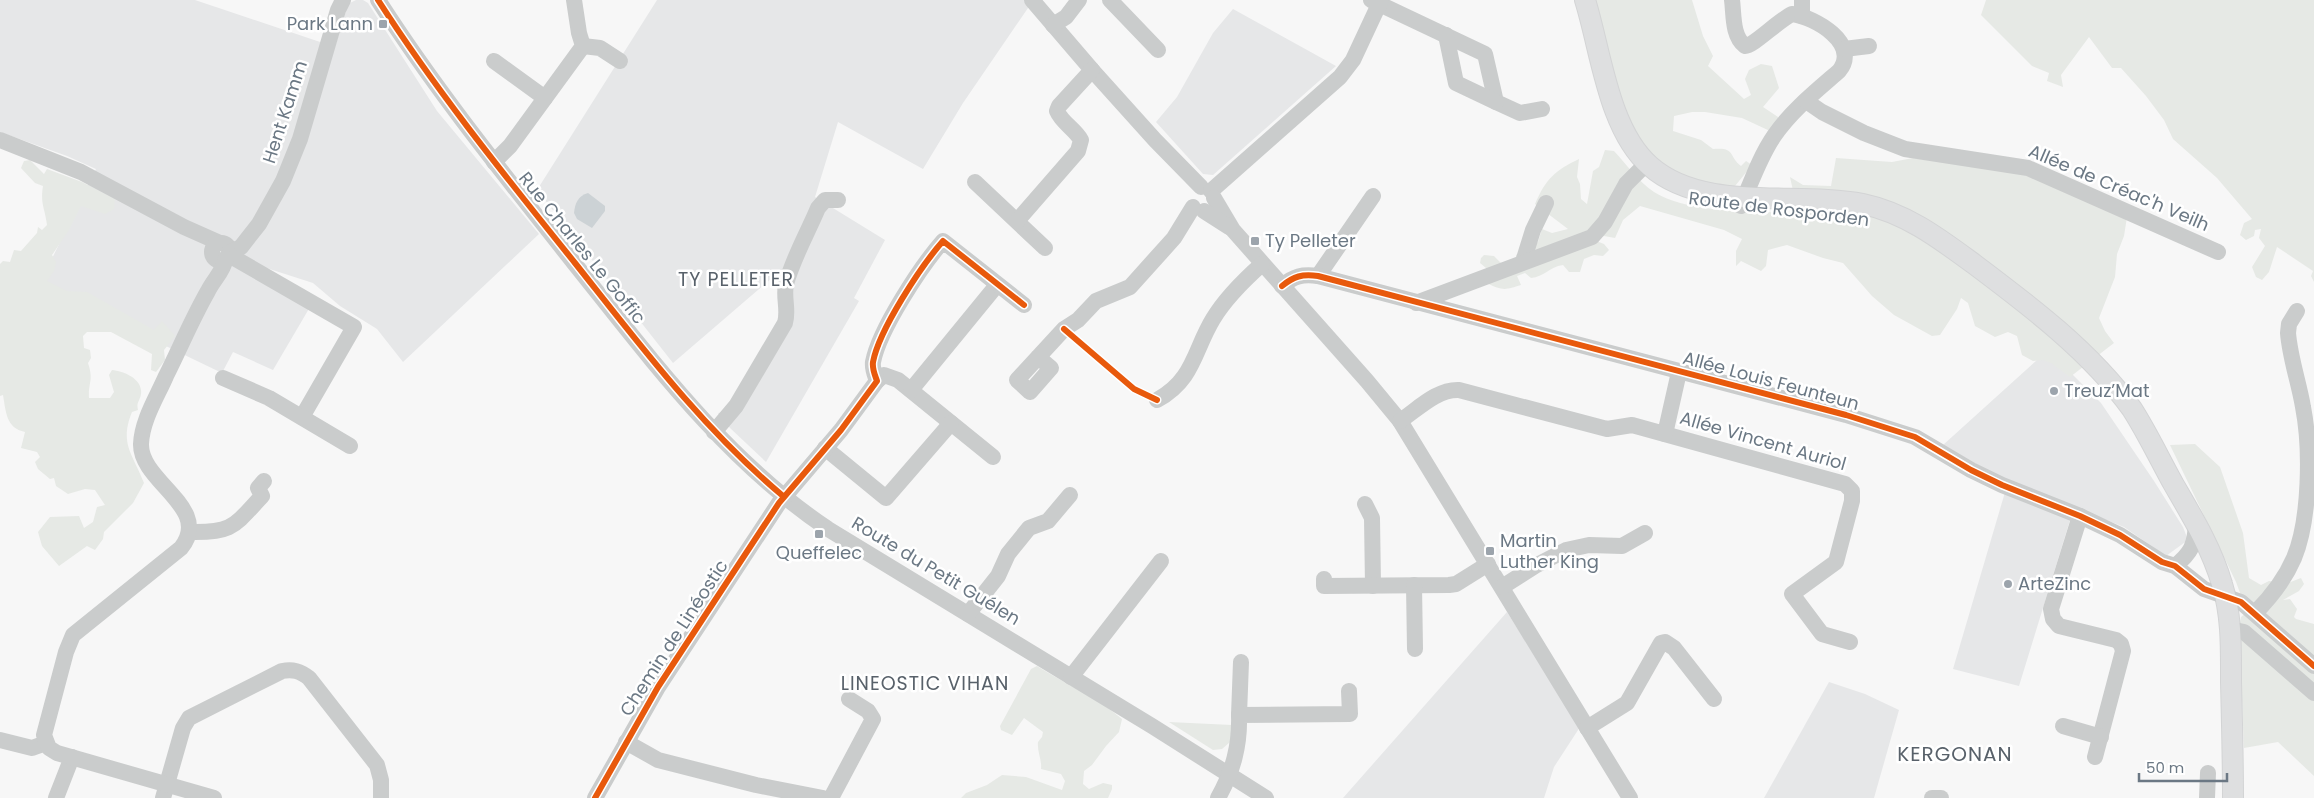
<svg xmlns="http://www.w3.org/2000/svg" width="2314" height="798" viewBox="0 0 2314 798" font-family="Poppins,sans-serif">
<rect width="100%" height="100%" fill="#f7f7f7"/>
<g fill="#e6e7e8">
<path d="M 0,0 L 195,0 L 335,47 L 348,4 L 356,0 L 363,0 L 368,3 L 437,111 L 539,234 L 403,362 L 377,329 L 340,306 L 313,283 L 254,264 L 310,307 L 273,370 L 233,352 L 222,373 L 39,285 L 96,169 L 67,156 L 0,132 Z"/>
<path d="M 657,0 L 1037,0 L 1028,8 L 963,103 L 923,169 L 838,122 L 815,197 L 885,240 L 854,298 L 859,301 L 766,462 L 730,428 L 718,413 L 725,412 L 782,313 L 778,281 L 772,278 L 673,363 L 537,190 Z"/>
<path d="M 1233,9 L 1336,66 L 1213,175 L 1203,174 L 1156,122 L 1177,97 L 1213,33 Z"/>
<path d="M 2048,350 L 2101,403 L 2154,481 L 2183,527 L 2188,540 L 2166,556 L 2124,527 L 2074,507 L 2019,686 L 1953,669 L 2008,482 L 1943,445 Z"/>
<path d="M 1507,612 L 1580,727 L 1554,767 L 1544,798 L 1343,798 Z"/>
<path d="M 1829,682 L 1865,694 L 1899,710 L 1874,798 L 1764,798 Z"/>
</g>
<g fill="#e6e9e5">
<path d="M 1589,0 L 1692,0 L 1703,36 L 1713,56 L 1708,66 L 1744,99 L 1751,95 L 1745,79 L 1749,70 L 1761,64 L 1772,66 L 1779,88 L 1763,107 L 1778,117 L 1777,130 L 1770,131 L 1742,118 L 1705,112 L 1692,112 L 1674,116 L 1673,131 L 1701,140 L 1713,149 C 1736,147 1728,156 1741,166 L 1746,161 L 1752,165 L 1735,186 L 1727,189 L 1685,181 L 1659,165 L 1630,131 Z"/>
<path d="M 1986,0 L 2314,0 L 2314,282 L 2311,276 L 2313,271 L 2277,247 L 2269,272 L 2262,280 L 2256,277 L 2252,267 L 2265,246 L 2259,238 L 2261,229 L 2255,230 L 2254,236 L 2246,240 L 2240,235 L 2244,223 L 2252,219 L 2217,178 L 2173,139 L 2164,120 L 2146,96 L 2121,68 L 2112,68 L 2089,37 L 2061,75 L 2063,87 L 2047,81 L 2049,73 L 2032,66 L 1981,15 Z"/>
<path d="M 1605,150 L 1614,151 C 1627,165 1638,181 1654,192 C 1688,214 1758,211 1798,213 L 1790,177 L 1803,185 L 1831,186 L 1836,158 L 1892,162 L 1913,158 L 2023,173 L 2127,217 L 2124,236 L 2117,254 L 2115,277 L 2099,318 L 2105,331 L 2114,343 L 2070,377 L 2051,363 L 2043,360 L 2033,361 L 2022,355 L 2017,336 L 2008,332 L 1995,337 L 1975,326 L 1968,303 L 1961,298 L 1957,309 L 1940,335 L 1932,336 L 1894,315 L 1872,296 L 1843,263 L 1823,258 L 1787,245 L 1768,250 L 1766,266 L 1761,271 L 1741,261 L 1736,266 L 1736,251 L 1742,239 L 1724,230 L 1640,206 L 1623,220 L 1615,238 L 1604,236 L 1594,240 L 1604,244 L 1609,250 L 1603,256 L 1594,255 L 1584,259 L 1580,272 L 1569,272 L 1563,265 C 1549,267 1544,277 1531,278 L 1525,273 L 1517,276 L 1521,285 C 1506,290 1502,291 1487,283 L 1486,268 L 1480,263 L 1481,258 L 1484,255 L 1494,256 L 1505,267 L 1519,263 L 1516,255 L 1538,242 L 1542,229 L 1552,233 L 1568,229 L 1535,204 C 1546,179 1554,171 1579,159 L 1577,177 L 1580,184 L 1581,199 L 1587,204 L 1593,171 L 1599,167 Z"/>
<path d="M 30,160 L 44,174 L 47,169 L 82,182 L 115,199 L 114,209 L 105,214 L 81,206 L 69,230 L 52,255 L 56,262 L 54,271 L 47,281 L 67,291 L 87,292 L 154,330 L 162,321 L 175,336 L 164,350 L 165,360 L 156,372 L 151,370 L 152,354 L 111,332 L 87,332 L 83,336 L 84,348 L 90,350 L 91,358 L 88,363 C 94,381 88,382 89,398 L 110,398 L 114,392 L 109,375 L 112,370 C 124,371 143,379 141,394 C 140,401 136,402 138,410 L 132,412 C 119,444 133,454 144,483 L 133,503 L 104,532 L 103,539 L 95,550 L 87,546 L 59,566 L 42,546 L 38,532 L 50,517 L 79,516 L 84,528 L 93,522 L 97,507 L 105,505 L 95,490 L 85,489 L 68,494 L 56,486 L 54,478 L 50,479 L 38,469 L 35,462 L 40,457 L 37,452 L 21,448 L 25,432 C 6,428 6,412 3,395 L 0,396 L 0,264 L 3,261 L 10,262 L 14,250 L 21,251 L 37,233 L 38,227 L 42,230 L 47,225 C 45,208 40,204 43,186 L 35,183 L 21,168 L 24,161 Z"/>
<path d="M 2195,444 L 2220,467 L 2243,533 L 2249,578 L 2261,585 L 2269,581 L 2288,583 L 2301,578 L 2304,584 L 2299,591 L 2283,600 L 2290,599 L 2297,609 L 2294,617 L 2296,619 L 2314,624 L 2314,776 L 2278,742 L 2244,748 L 2239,628 L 2241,617 L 2247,612 L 2236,582 L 2170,445 Z"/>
<path d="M 1037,666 C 1065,684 1097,697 1122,719 L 1119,732 L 1106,746 L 1092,765 L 1084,771 L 1083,784 L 1089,789 L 1103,783 L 1112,785 L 1112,789 L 1108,798 L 961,798 L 966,793 L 987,785 L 1002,775 L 1026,777 L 1062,790 L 1065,781 L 1061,774 L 1041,769 C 1042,759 1037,752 1038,742 L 1042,737 L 1043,732 L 1024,718 L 1012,735 L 1001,730 L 1000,726 L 1031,669 Z"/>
<path d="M 1169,722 L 1232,725 L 1230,742 L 1222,749 L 1213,750 Z"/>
</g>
<path fill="#ccd2d5" d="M 588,193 L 605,206 L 605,211 L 592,228 L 577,219 L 574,213 C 575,203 578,196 588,193 Z"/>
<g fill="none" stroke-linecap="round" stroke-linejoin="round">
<g stroke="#d3d4d5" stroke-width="22">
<path id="major" d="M 1585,0 C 1601,51 1608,129 1650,166 C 1703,213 1797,191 1863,204 C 1906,213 1940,239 1974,264 C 2030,306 2091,352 2132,409 C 2148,434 2160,460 2174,485 C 2192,516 2212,549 2222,584 C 2232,616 2231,649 2231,682 C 2232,721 2233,759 2233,798"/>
</g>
<g stroke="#cacccc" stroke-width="16">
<path d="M 378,0 C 437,92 506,177 574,263 C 651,359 725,460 828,529 L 1152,726 L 1266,798"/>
<path d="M 1032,0 L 1092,70 L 1155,140 L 1201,187"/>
<path d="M 1110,0 L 1158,50"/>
<path d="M 1371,0 L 1485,54 L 1496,102 L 1520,113 L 1542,109"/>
<path d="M 1732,0 C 1734,15 1732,36 1745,46 C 1752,47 1779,20 1792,14 C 1815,17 1861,44 1839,71 C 1816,91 1791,111 1774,136 C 1759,158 1751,183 1741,206"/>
<path d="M 1802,16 L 1802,0"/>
<path d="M 1053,25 L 1066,17 L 1079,0"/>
<path d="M 1446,35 L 1456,83 L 1496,102"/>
<path d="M 583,46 L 600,48 L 620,61"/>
<path d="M 1844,49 L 1869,46"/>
<path d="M 494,61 L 545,98"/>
<path d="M 1806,101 L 1822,112 L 1864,133 L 1905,149 L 2028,168 L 2218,252"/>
<path d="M 0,140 L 81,172 L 184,227 L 220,243"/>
<path d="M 494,162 L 510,146 L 583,46 L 579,33 L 574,0"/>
<path d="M 975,182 L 1045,248"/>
<path d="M 1211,191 L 1340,77 L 1353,60 L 1381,0"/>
<path d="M 1214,198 L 1233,230 L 1367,381 L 1400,421 L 1630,798"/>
<path d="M 1204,211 L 1229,227"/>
<path d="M 1017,221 L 1078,151 L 1081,140 C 1075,129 1062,123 1057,111 L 1059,106 L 1092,70"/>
<circle cx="221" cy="252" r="9"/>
<path d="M 229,253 L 241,247 L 259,224 L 283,181 L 300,139 L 338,10 L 343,0"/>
<path d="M 229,255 L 354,327 L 302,417"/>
<path d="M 1523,262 L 1533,230 L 1546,203"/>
<path d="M 1318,276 L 1373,196"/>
<path d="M 1282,286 C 1294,276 1302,274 1318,276 L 1846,415 L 1915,437 L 1971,470 L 2002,485 L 2080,516 L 2120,535 L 2162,562 L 2175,566 L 2204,589 L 2241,602 L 2314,666"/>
<path d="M 1416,303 L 1592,237 L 1605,222 L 1626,184 L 1647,163"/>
<path d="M 1038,357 L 1051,368 L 1030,392 L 1017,380 L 1064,329 L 1078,320 L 1096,301 L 1130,287 L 1174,238 L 1193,207"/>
<path d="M 223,378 L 269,398 L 350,446"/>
<path d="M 877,381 L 884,375 L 898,380 L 993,457"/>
<path d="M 911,390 L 997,285"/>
<path d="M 1157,400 C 1194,380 1194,350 1213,319 C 1225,299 1244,280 1262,264"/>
<path d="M 1400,421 C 1418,409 1437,389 1459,390 L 1607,429 L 1632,425 L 1845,484 L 1852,491 L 1852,501 L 1836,562 L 1792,594 L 1822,634 L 1850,642"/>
<path d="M 714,432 L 736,406 L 785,323 C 789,310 783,298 786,284 C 793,258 808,232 818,208 L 825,200 L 838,200"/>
<path d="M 1665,434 L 1679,372"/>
<path d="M 825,448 L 886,498 L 951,423"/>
<path d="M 1365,504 L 1372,518 L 1373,586"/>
<path d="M 2080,516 L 2051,609 L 2053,619 L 2059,626 L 2116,640 L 2121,644 L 2123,651 L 2095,757"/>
<path d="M 190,532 C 233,533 234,526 262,496 L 258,488 L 264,481"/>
<path d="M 2175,566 C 2191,553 2195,545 2196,524"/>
<path d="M 1324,579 L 1324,586 L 1449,585 L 1456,584 L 1488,564"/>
<path d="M 1414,585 L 1415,649"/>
<path d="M 1502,587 L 1535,566 L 1566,550 L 1589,545 L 1622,546 L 1645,533"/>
<path d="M 2255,613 C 2271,597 2285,579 2294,558 C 2310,520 2311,448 2303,407 C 2299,383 2290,358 2288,333 L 2289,324 L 2297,311"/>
<path d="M 968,614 L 998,576 L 1008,554 L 1029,528 L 1048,521 L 1070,495"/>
<path d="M 2230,629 L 2244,632 L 2314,693"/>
<path d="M 1071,677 L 1161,561"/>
<path d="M 1239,715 L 1241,662"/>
<path d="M 2063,726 L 2101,737"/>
<path d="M 1587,728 L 1627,703 L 1661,643 L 1665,642 L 1674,648 L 1714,699"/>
<path d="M 0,740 L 32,748 L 46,743"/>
<path d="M 626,742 L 658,760 L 756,785 L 823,798"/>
<path d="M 56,798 L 72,757"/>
<path d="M 163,798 L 183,728 L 189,718 L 282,671 C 293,669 300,671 309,678 L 377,765 L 381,780 L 381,798"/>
<path d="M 214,798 L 57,753 L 49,748 L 44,735 L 66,652 L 73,635 L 181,548 C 213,508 140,482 141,444 C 142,420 157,397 166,376 C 180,348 192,319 208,291 C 214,279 223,272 226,258"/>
<path d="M 595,798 L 658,687 L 779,503 L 841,430 L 877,381 C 875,375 872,369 873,362 C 879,330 921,266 943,241 L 1024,305"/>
<path d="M 831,798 L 873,719 L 868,711 L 849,699"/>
<path d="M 1218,798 C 1233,771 1240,746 1239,715 L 1350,714 L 1349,691"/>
<path d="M 1932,798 L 1941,798"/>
<path d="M 2207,798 L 2208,773"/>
</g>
<use href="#major" stroke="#dedfe0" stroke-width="20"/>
<g stroke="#fff" stroke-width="9">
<g id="cycleway">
<path d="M 378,0 C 437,92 506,177 575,263 C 640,345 703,429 783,496"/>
<path d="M 1282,286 C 1294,276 1302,274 1318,276 L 1846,415 L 1915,437 L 1971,470 L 2002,485 L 2080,516 L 2120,535 L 2162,562 L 2175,566 L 2204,589 L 2241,602 L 2314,666"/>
<path d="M 1064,329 L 1134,389 L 1157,400"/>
<path d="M 595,798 L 658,687 L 779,503 L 841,430 L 877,381 C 875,375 872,369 873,362 C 879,330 921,266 943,241 L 1024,305"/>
</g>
</g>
<use href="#cycleway" stroke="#e8590c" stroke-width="6"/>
</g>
<g fill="#9ca4ac" stroke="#fff" stroke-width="2">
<rect x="378" y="19" width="10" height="10" rx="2.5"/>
<rect x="1250" y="236" width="10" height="10" rx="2.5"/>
<circle cx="2054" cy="391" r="5"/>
<rect x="814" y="529" width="10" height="10" rx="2.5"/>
<rect x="1485" y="546" width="10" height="10" rx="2.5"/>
<circle cx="2008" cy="584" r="5"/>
</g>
<g text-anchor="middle" stroke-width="5" stroke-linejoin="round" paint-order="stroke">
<g font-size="18" fill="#6b7884" stroke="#fff" text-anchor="start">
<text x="373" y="30" text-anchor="end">Park Lann</text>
<text x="1265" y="247">Ty Pelleter</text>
<text x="2064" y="397">Treuz’Mat</text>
<text x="1500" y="547">Martin<tspan x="1500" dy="21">Luther King</tspan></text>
<text x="819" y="559" text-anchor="middle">Queffelec</text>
<text x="2018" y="590">ArteZinc</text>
</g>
<g font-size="18" fill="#6b7884" stroke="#fff">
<text transform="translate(285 112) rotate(-72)" y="6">Hent Kamm</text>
<text transform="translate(2119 188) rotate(23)" y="6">Allée de Créac'h Veilh</text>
<text transform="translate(1779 209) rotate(7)" y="6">Route de Rosporden</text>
<text transform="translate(582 248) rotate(51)" y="6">Rue Charles Le Goffic</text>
<text transform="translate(1771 381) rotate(15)" y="6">Allée Louis Feunteun</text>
<text transform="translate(1763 441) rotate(16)" y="6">Allée Vincent Auriol</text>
<text transform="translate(936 571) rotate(31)" y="6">Route du Petit Guélen</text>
<text transform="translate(674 638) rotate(-57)" y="6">Chemin de Linéostic</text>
</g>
<g font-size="19" letter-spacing="1" fill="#58616a" stroke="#fff">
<text x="736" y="286">TY PELLETER</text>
<text x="925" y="690">LINEOSTIC VIHAN</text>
</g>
<g font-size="20" letter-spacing="1" fill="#58616a" stroke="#fff">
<text x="1955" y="761">KERGONAN</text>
</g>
</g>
<path d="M2139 773v8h88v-8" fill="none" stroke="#6b7884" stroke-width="2.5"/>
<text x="2146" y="773" font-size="15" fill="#6b7884" stroke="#ffffff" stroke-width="4" paint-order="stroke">50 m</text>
</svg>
